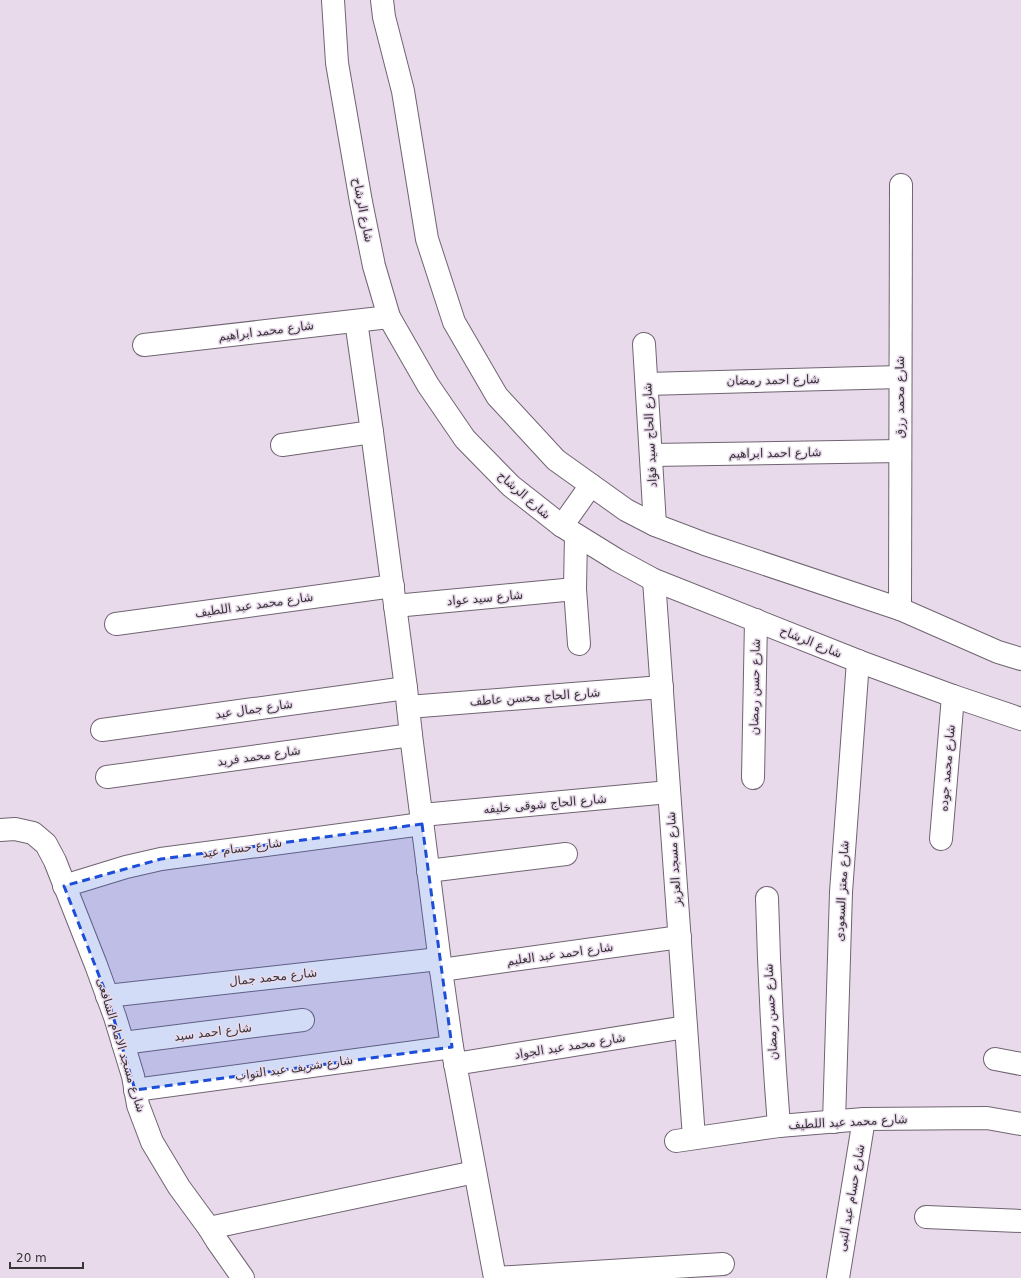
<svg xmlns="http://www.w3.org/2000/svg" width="1021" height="1278" viewBox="0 0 1021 1278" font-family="'DejaVu Sans',Cairo,sans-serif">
<rect width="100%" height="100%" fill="#e8daea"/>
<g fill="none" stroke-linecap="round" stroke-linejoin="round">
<g stroke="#706472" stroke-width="24">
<g id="minor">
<path d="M 333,0 L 337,63 L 361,202 L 374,266 L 389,317 L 428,385 L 465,439 L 511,486 L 562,526 L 617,560 L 654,580 L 858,661 L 953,696 L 1021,719"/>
<path d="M 382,0 L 384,17 L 403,91 L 427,239 L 454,322 L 497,396 L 556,460 L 626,510 L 655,525 L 705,544 L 900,609 L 998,652 L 1021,659"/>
<path d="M 356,321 L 372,432 L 406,688 L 411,735 L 441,970 L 452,1047 L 495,1278"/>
<path d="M 644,344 L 655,525"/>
<path d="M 144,345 L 389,317"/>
<path d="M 647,384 L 900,377"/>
<path d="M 282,445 L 372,432"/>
<path d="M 651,455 L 900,451"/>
<path d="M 562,526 L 591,485"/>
<path d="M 576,535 L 575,589 L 579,644"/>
<path d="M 654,580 L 694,1138"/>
<path d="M 395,606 L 575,589"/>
<path d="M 900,609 L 901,185"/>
<path d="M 116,624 L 393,586"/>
<path d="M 408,707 L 662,687"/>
<path d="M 102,730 L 406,688"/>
<path d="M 107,777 L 411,735"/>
<path d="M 753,778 L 756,620"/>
<path d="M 422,815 L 669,792"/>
<path d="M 0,830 L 15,829 L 33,833 L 46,844 L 55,861 L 96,965 L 115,1017 L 133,1076 L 138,1105 L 152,1142 L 179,1187 L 209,1228 L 217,1241 L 243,1278"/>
<path d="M 941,839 L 953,696"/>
<path d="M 428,871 L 566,854"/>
<path d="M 64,886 L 126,867 L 161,859 L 422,824"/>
<path d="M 767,898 C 769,974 773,1050 779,1126"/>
<path d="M 441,970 L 680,937"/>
<path d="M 107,996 L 439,959"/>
<path d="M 123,1043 L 303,1020"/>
<path d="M 995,1059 L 1021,1064"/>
<path d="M 455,1064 L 686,1027"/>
<path d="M 135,1090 L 452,1047"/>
<path d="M 834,1122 L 841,892 L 858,661"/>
<path d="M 676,1141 L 779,1126 L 864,1119 L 987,1118 L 1021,1124"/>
<path d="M 926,1217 L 1021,1221"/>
<path d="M 209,1228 L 475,1172"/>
<path d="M 495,1278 L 723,1264"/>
<path d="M 838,1278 L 864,1119"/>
</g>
</g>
<use href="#minor" stroke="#fff" stroke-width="22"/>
</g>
<path fill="#1d4ed8" fill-opacity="0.2" stroke="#1d4ed8" stroke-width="3" stroke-dasharray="8 5" stroke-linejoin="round" d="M 422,824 L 452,1047 L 135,1090 L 107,996 L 64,886 L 161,859 Z"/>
<g text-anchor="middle" stroke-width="3" stroke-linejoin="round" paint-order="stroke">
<g font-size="12" fill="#39343a" stroke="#e8daea">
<text transform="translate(363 210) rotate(79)" y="4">شارع الرشاح</text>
<text transform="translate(266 331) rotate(-7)" y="4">شارع محمد ابراهيم</text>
<text transform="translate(773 380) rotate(-1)" y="4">شارع احمد رمضان</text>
<text transform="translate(900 397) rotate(-90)" y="4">شارع محمد رزق</text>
<text transform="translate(650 435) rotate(-93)" y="4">شارع الحاج سيد فؤاد</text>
<text transform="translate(775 453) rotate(-1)" y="4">شارع احمد ابراهيم</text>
<text transform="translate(524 495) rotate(41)" y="4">شارع الرشاح</text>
<text transform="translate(485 598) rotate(-5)" y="4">شارع سيد عواد</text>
<text transform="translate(254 605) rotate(-8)" y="4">شارع محمد عبد اللطيف</text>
<text transform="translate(811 642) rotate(22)" y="4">شارع الرشاح</text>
<text transform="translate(755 687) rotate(-89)" y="4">شارع حسن رمضان</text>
<text transform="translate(535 697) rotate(-4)" y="4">شارع الحاج محسن عاطف</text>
<text transform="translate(254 709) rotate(-8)" y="4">شارع جمال عيد</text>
<text transform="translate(259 756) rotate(-8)" y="4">شارع محمد فريد</text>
<text transform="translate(947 768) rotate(-85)" y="4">شارع محمد جوده</text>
<text transform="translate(545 804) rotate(-5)" y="4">شارع الحاج شوقى خليفه</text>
<text transform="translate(242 848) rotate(-8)" y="4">شارع حسام عيد</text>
<text transform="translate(674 859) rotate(-94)" y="4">شارع مسجد العزيز</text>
<text transform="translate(842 891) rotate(-87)" y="4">شارع معتز السعودى</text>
<text transform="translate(560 954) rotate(-8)" y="4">شارع احمد عبد العليم</text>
<text transform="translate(273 977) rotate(-6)" y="4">شارع محمد جمال</text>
<text transform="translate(771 1012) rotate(-93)" y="4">شارع حسن رمضان</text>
<text transform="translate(213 1032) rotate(-7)" y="4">شارع احمد سيد</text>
<text transform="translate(121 1045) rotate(73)" y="4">شارع مسجد الامام الشافعى</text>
<text transform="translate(570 1046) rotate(-9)" y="4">شارع محمد عبد الجواد</text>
<text transform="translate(294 1068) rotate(-8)" y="4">شارع شريف عبد التواب</text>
<text transform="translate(848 1122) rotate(-3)" y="4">شارع محمد عبد اللطيف</text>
<text transform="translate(851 1198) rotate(-80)" y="4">شارع حسام عبد النبى</text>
</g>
</g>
<path d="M10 1262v6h73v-6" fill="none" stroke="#39343a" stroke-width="2"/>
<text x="16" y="1262" font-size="12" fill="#39343a" stroke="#e8daea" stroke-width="3" paint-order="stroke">20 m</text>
</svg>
